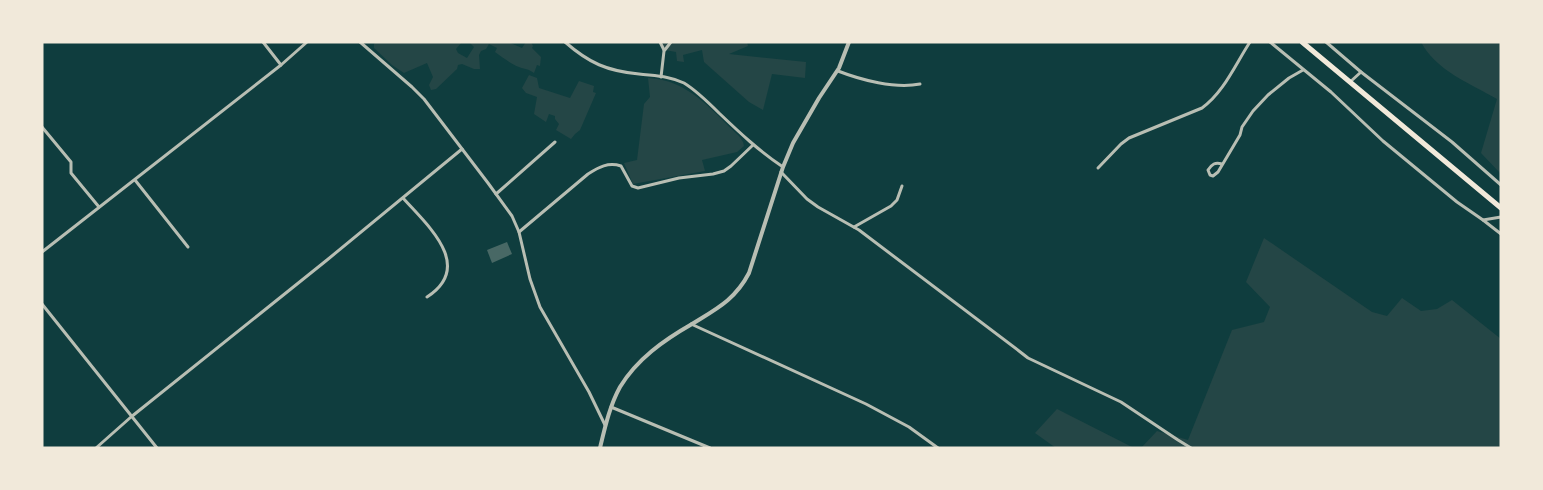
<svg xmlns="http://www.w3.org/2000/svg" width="1543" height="490" viewBox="0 0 1543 490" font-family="'Varela Round',sans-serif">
<rect width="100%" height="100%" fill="#0f3d3e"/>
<g fill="#244646">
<path d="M 376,42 L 462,42 L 456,49 L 458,53 L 467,58 L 474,47 L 469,42 L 508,42 L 522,48 L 526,42 L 531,42 L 533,46 L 532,48 L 541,57 L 540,66 L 537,65 L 534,73 C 529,69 524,69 519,67 C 511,64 502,57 495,52 L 497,48 L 489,44 L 486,49 L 481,51 L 479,55 L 480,69 L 474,69 L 462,64 L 458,65 L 457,69 L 436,89 L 431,90 L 429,85 L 433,77 L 427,63 L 404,73 L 392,65 L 374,48 L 374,44 Z"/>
<path d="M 661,42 L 747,42 L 748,46 L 729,54 L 806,62 L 805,78 L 772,74 L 763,110 L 749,102 L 704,62 L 702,50 L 683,55 L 684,62 L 677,61 L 676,52 L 665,50 Z"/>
<path d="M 1421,42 L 1501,42 L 1501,174 L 1481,153 L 1497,99 C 1471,84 1435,70 1421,42 Z"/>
<path d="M 529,75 L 537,78 L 539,88 L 570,98 L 579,81 L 594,86 L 593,92 L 596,93 L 580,130 L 575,134 L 571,139 L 556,130 L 559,124 L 555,119 L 555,116 L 549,114 L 546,122 L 534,114 L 537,97 L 526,93 L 522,88 Z"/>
<path d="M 648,78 C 689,80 711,110 739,136 L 743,142 L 744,146 L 737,152 L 702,160 L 705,171 L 633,184 L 624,163 L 637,160 L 644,104 L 650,97 Z"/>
<path d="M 1264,238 L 1372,312 L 1387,316 L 1402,298 L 1421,311 L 1437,309 L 1452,300 L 1501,339 L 1501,448 L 1141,448 L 1157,431 L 1188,440 L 1232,330 L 1264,322 L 1270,307 L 1246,282 Z"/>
<path d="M 1057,409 L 1134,448 L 1056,448 L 1035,433 Z"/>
</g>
<path fill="#486865" d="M 507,242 L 512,254 L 492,263 L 487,250 Z"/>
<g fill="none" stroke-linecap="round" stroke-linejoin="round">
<g stroke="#b8beb3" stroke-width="3">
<path d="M 263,42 L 281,65"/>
<path d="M 360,42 L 412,87 L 424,99 L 488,183 L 512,216 L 519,232 L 530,279 L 540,307 L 589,392 L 605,425"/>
<path d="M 565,42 C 589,63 607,71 639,74 C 655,76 670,76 684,83 C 697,91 709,103 719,113 C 740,133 759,151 783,167"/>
<path d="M 660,42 L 664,50"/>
<path d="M 1270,42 L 1331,92 L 1383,141 L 1457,202 L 1483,220 L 1501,217"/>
<path d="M 1326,42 L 1361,72"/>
<path d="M 838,71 C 861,80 895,89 920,84"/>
<path d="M 661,77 L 664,51 L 671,42"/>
<path d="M 1350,82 L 1361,72 L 1452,142 L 1501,185"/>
<path d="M 42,127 L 71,162 L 71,173 L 99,207"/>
<path d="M 1222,164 C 1215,162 1212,164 1208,170 L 1210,175 L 1213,176 L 1218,172 L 1240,135 L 1242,127 L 1253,111 L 1268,95 L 1289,78 L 1303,70"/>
<path d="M 1098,168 L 1121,144 L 1129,138 L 1202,108 C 1224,92 1235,65 1250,42"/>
<path d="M 781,172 L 807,199 L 818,207 L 859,230 L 1019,351 L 1028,358 L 1121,402 L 1178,440 L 1191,448"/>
<path d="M 135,180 L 188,247"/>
<path d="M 496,194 L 555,142"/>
<path d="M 403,198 C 427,225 475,266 427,297"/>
<path d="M 1483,220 L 1501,234"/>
<path d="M 854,227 L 891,206 L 897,200 L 902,186"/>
<path d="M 519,232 L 588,174 C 599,167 608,162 621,166 L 632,186 L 638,188 L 679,178 L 713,174 L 724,171 L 731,166 L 753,145"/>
<path d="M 42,252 L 281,65 L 307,42"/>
<path d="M 42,304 L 157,448"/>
<path d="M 691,324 L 866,404 L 909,427 L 938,448"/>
<path d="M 611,407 L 710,448"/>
<path d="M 96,448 L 131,417 L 327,260 L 462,149"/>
</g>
<path stroke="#b8beb3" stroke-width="4" d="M 600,448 C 605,427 610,405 620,387 C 637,359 664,340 692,324 C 716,309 735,300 749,273 L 783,167 L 793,143 L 819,98 L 839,68 L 849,42"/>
<path stroke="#f1e9da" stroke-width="5" d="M 1302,42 L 1501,208"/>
</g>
<rect width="1543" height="490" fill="none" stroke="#f1e9da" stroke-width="87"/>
</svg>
